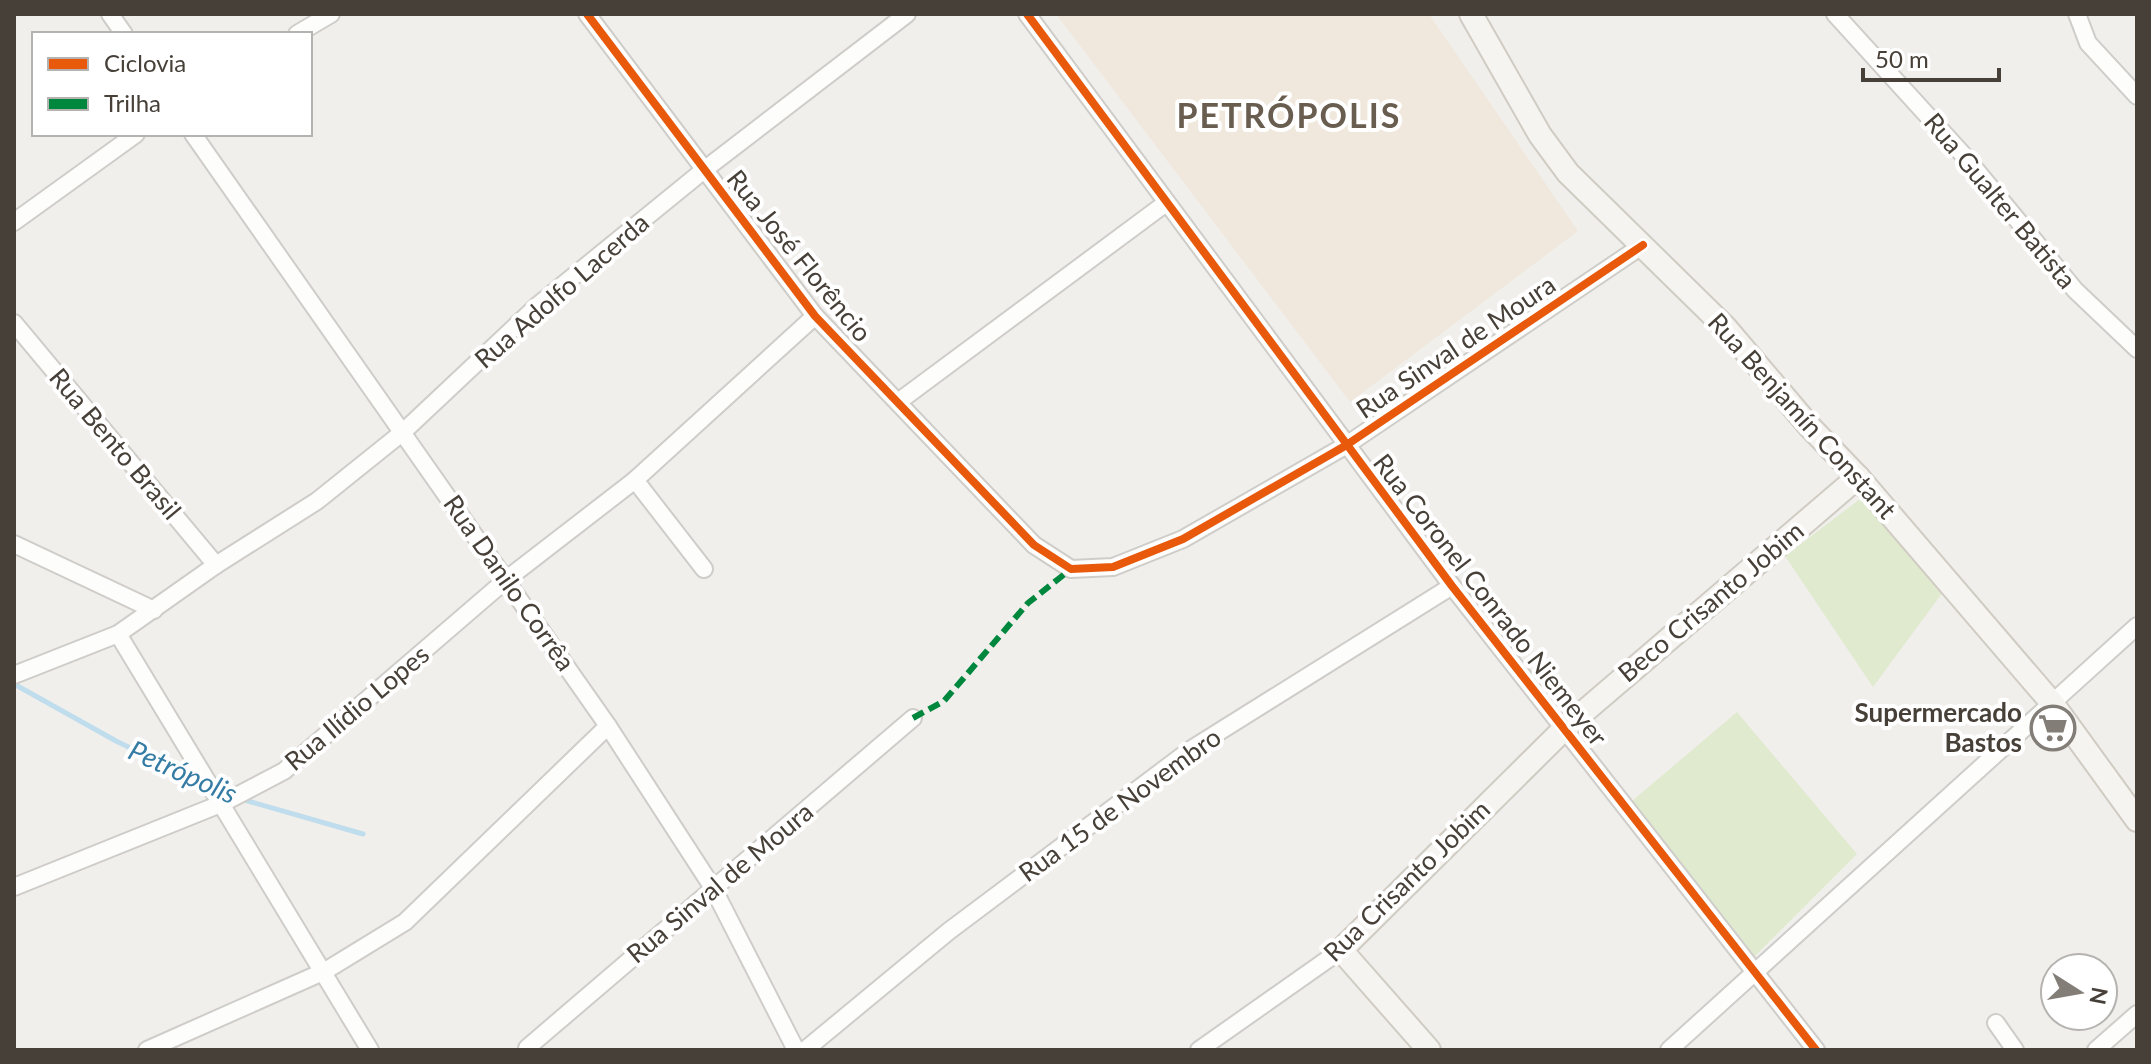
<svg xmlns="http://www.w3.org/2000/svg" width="2151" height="1064" viewBox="0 0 2151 1064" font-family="Lato,sans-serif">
<rect width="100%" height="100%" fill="#f1efec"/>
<path fill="#f0e7dd" d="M 1056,14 L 1429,14 L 1578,231 L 1350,402 Z"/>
<g fill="#e0eace">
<path d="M 1860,499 L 1943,592 L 1873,687 L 1785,556 Z"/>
<path d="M 1737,712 L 1857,854 L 1755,956 L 1632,801 Z"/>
</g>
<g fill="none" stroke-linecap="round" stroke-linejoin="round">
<g stroke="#bfddec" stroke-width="5">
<path d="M 14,684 L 116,741 L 199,781"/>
<path d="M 241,799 L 363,834"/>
</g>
<g stroke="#cfcdc9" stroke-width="20">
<g id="street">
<path d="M 110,14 L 124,34"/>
<path d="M 587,14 L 815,316 L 1034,545 L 1071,569 L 1113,567 L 1183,539 L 1345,446 L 1643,245"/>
<path d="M 1027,14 L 1452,586 L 1816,1050"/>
<path d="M 1835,14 L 1967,159 L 2075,290 L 2137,349"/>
<path d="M 2077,14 L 2088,43 L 2137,96"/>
<path d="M 297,34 L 331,14"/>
<path d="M 193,134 L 608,726 L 713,888 L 796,1050"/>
<path d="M 14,222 L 136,134"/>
<path d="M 14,323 L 216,565"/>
<path d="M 898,402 L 1166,203"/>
<path d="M 635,480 L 704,569"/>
<path d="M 14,544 L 154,610"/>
<path d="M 118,634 L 370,1050"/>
<path d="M 14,675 L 118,634 L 216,565 L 317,501 L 403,432 L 537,306 L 704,170 L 907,14"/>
<path d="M 14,887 L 223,803 L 284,771 L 507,579 L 635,480 L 815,316"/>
<path d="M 1996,1023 L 2015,1050"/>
<path d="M 527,1048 L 913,718"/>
<path d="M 147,1050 L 325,971 L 405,922 L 608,726"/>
<path d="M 805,1050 L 949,931 L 1190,750 L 1452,586"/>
<path d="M 1199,1050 L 1341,950"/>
<path d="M 1669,1050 L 2137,626"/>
<path d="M 2096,1050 L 2137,1014"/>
</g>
</g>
<g stroke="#d0cbc3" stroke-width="26">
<g id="secondary">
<path d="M 1471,14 L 1540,135 L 1568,173 L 1725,327 L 1810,427 L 1858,477 L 2052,703 L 2137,820"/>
<path d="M 1429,1050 L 1341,950 L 1565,728 L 1858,477"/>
</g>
</g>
<use href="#street" stroke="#fdfdfc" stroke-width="16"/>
<use href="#secondary" stroke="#f6f4f0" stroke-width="22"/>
<path stroke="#00873e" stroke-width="6" stroke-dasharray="12 6" stroke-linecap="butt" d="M 913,718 L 944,701 L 1028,603 L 1071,569"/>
<g stroke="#fff" stroke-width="13">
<g id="cycleway">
<path d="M 587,14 L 815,316 L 1034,545 L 1071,569 L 1113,567 L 1183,539 L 1345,446 L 1643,245"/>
<path d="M 1027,14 L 1452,586 L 1816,1050"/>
</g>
</g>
<use href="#cycleway" stroke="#e8590c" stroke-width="8"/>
</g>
<defs>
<g id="supermarket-ring" transform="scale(2.3)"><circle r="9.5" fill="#fff" stroke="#827d77" stroke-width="1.5"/><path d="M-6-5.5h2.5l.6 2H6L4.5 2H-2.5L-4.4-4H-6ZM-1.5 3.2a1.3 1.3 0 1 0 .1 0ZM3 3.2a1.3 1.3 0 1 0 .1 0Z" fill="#827d77"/></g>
</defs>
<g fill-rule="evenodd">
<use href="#supermarket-ring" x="2053" y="728"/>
</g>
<g text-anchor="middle" stroke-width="8" stroke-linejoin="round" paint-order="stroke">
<g font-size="26" fill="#474038" stroke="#fff">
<text transform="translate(2000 201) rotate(50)" y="9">Rua Gualter Batista</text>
<text transform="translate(799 256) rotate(51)" y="9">Rua José Florêncio</text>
<text transform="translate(562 291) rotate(-41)" y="9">Rua Adolfo Lacerda</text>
<text transform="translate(1456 347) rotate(-34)" y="9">Rua Sinval de Moura</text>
<text transform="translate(1802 416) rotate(48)" y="9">Rua Benjamín Constant</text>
<text transform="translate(115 444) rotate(50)" y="9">Rua Bento Brasil</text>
<text transform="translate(509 583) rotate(55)" y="9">Rua Danilo Corrêa</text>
<text transform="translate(1490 600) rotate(52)" y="9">Rua Coronel Conrado Niemeyer</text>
<text transform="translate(1711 602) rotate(-40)" y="9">Beco Crisanto Jobim</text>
<text transform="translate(357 708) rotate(-40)" y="9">Rua Ilídio Lopes</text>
<text transform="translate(1120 805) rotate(-36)" y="9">Rua 15 de Novembro</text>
<text transform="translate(1407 881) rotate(-44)" y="9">Rua Crisanto Jobim</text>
<text transform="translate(720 883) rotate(-40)" y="9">Rua Sinval de Moura</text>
</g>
<g font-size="26" font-weight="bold" fill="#474038" stroke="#fff" text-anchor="end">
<text x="2022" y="722">Supermercado<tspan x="2022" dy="30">Bastos</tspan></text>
</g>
<g font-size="28" font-style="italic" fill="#357ca5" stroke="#fff">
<text transform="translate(183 772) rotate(24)" y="10">Petrópolis</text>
</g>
<g font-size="34" font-weight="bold" letter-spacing="2" fill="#695d50" stroke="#fff">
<text x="1289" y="128">PETRÓPOLIS</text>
</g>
</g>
<rect width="2151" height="1064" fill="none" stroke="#474038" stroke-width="32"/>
<rect x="32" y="32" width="280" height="104" fill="#ffffff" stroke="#b5b3af" stroke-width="2"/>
<rect x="48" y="58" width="40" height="12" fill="#e8590c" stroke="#b5b3af" stroke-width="2"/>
<text x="104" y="72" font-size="24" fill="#474038">Ciclovia</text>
<rect x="48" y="98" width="40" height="12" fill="#00873e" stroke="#b5b3af" stroke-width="2"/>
<text x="104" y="112" font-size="24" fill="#474038">Trilha</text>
<g transform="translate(2079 992) rotate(101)"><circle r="38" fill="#ffffff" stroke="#b5b3af" stroke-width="2"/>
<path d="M0-6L14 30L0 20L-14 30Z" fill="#827d77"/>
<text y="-12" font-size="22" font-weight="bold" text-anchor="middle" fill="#474038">N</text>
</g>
<path d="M1863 68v12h136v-12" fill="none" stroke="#474038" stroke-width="4"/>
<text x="1875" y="68" font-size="24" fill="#474038" stroke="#ffffff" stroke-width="6" paint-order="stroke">50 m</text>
</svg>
